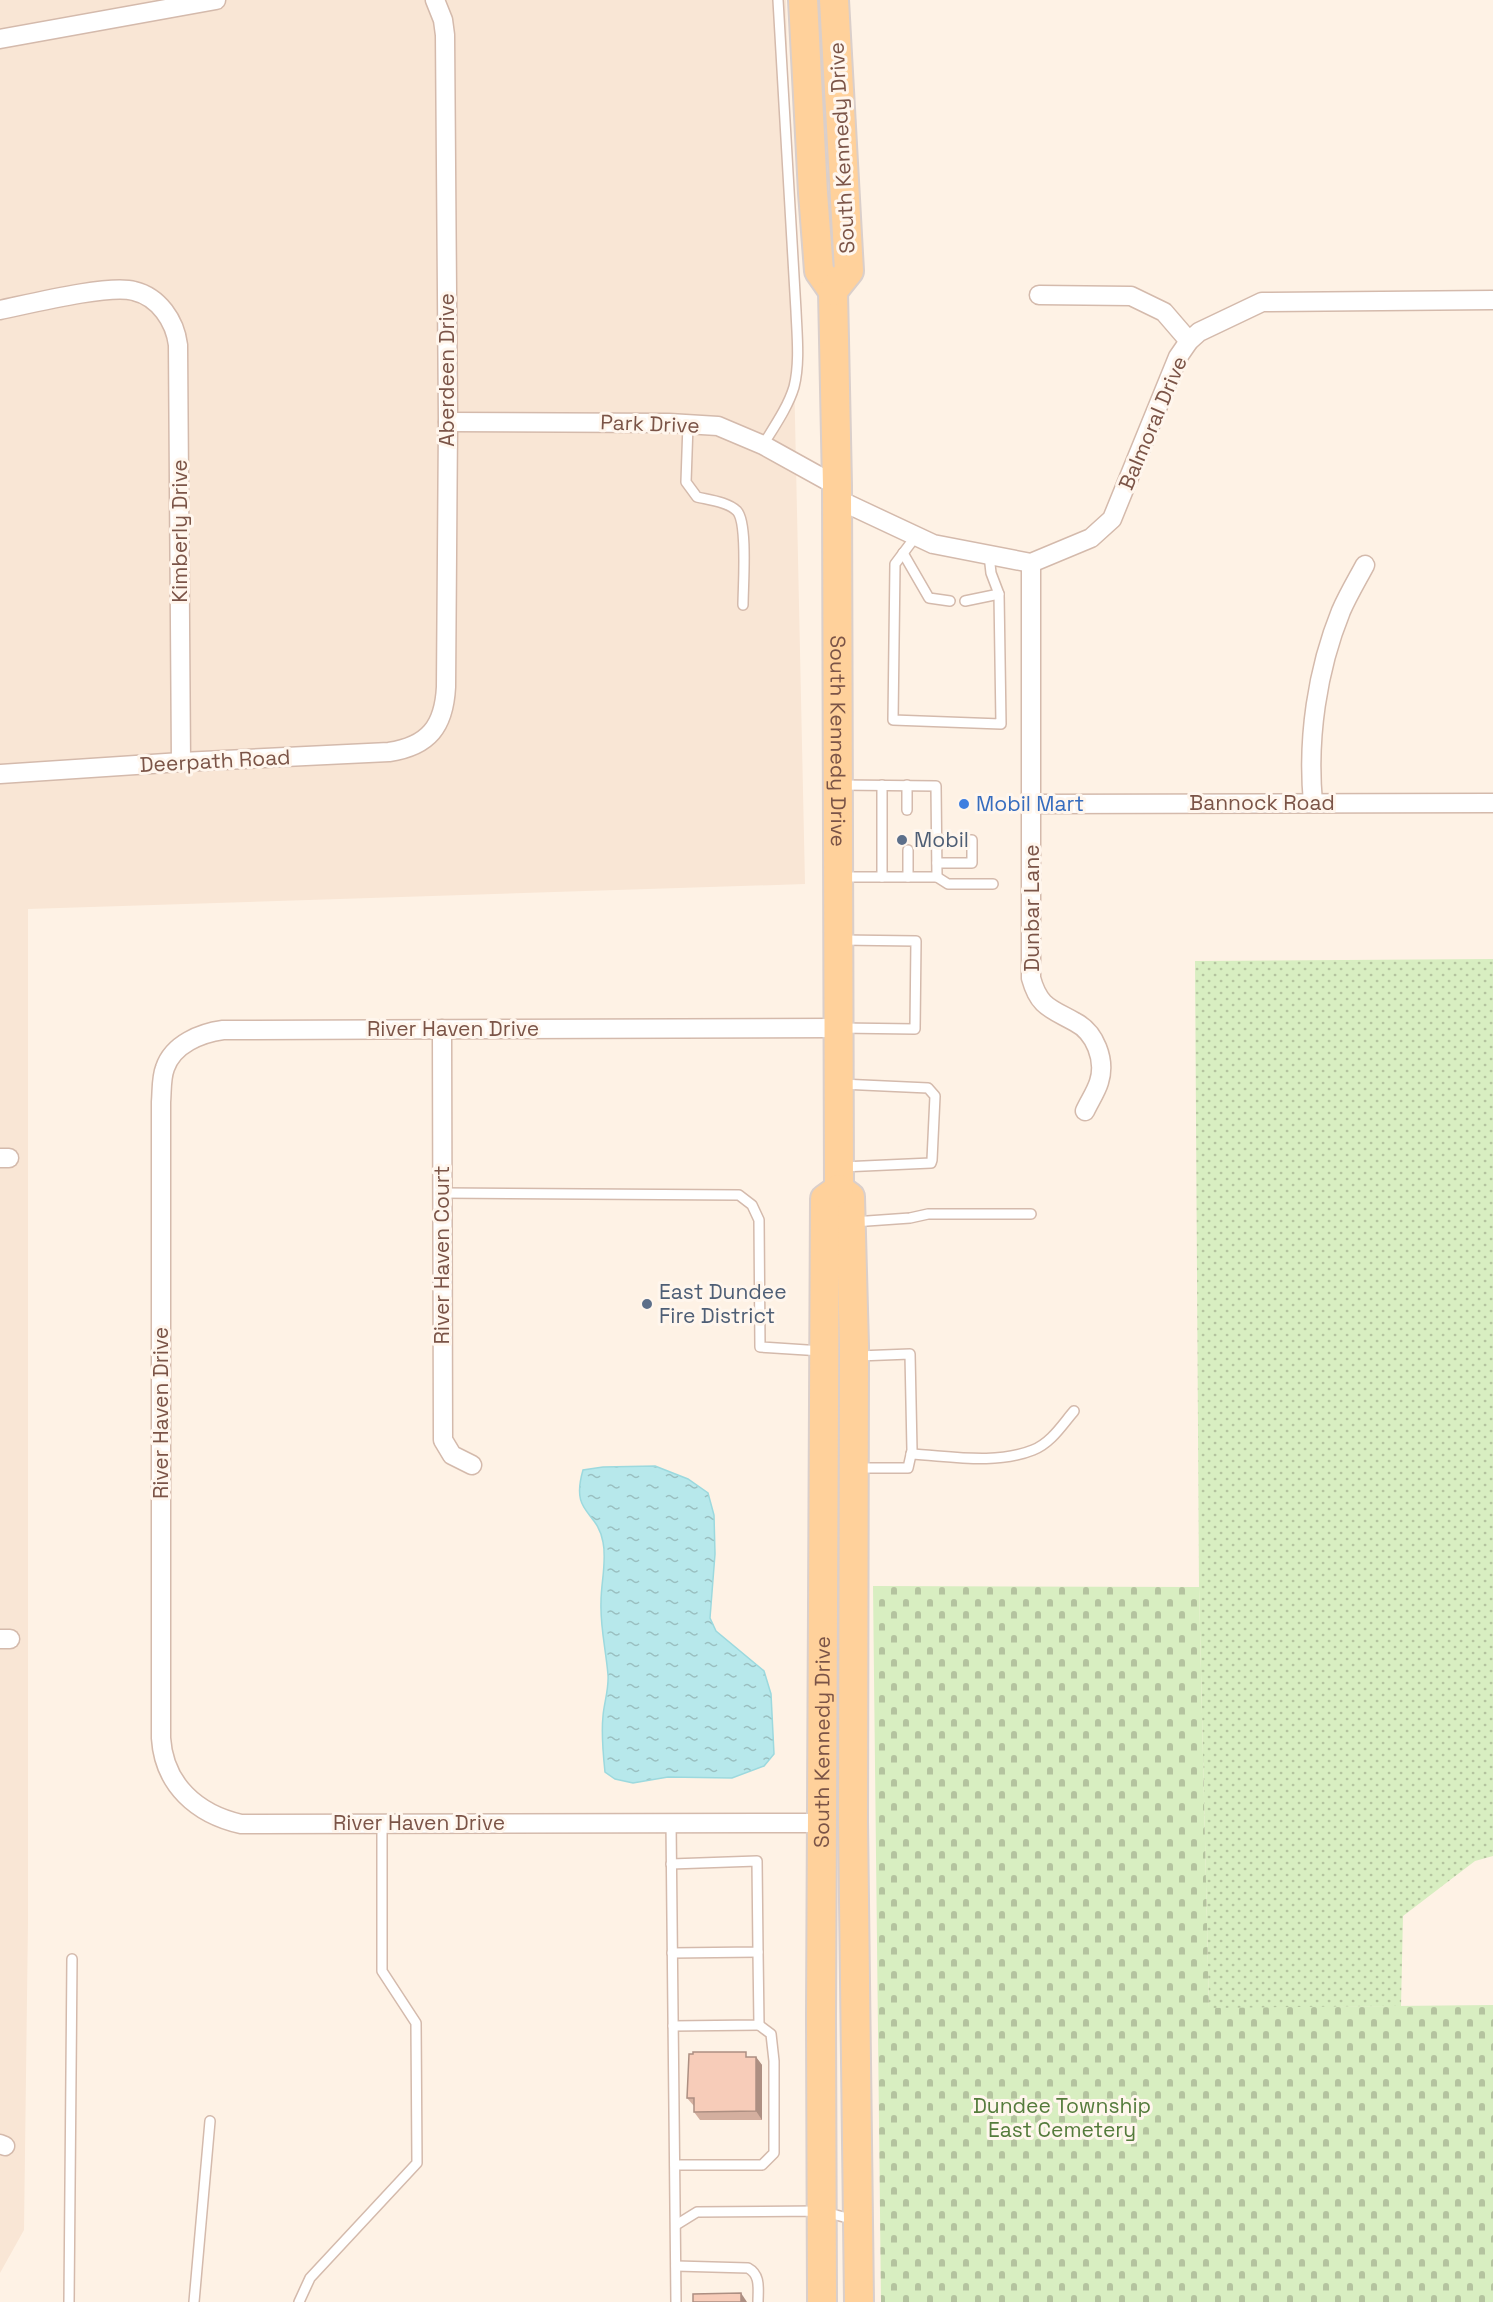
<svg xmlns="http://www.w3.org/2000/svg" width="1493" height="2302" viewBox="0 0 1493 2302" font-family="'Space Grotesk',sans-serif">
<defs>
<pattern id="grass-dots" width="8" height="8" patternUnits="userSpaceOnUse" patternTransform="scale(1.5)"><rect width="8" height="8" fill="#d8eec1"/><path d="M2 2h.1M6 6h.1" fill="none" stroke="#b4c39f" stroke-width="1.8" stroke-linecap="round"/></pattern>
<pattern id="cemetery-stones" width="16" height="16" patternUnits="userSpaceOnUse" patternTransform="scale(1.5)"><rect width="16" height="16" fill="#d8eec1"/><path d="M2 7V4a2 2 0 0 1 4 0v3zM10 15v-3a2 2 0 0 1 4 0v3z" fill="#b4c39f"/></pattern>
<pattern id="water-ripples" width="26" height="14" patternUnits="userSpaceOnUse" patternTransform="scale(1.5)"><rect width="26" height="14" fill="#b7e8eb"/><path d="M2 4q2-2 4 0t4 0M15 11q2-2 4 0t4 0" fill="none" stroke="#9abfc0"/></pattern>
</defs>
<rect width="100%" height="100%" fill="#fef2e5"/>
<path fill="#f9e6d5" d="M 0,0 L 786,0 L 805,884 L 28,909 L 28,1922 L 24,2230 L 0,2273 Z"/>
<path fill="url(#grass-dots)" d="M 1493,959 L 1493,1856 L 1475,1861 L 1403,1916 L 1401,2006 L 1209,2009 L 1199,1587 L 1195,961 Z"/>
<path fill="url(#cemetery-stones)" d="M 873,1586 L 1199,1587 L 1209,2008 L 1493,2005 L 1493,2302 L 881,2302 Z"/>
<path fill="url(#water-ripples)" stroke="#9cd9de" stroke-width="1.5" d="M 655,1466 L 688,1479 L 708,1493 L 714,1515 L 715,1554 L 710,1618 L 716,1631 L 764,1671 L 771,1694 L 774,1754 L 764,1766 L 732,1778 L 668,1777 L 633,1783 L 615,1779 L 605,1772 C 603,1753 601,1735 603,1716 C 604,1703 609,1689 608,1675 C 606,1650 600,1627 601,1602 C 601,1582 607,1561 603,1542 C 597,1509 570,1515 583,1470 L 603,1467 Z"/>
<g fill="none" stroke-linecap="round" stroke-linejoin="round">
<g stroke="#d4baac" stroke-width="12">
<g id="service">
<path d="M 688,424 L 686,482 L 697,497 C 710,500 728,502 737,511 C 748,523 743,586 743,605"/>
<path d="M 763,445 C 774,427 788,407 794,387 C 800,363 797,335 796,311 L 778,0"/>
<path d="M 916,536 L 895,564 L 893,720 L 1001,724 L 999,594 L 991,573 L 989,555"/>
<path d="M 903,553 L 929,598 L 950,601"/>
<path d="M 965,601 L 999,594"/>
<path d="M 840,785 L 936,786 L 937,877 L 841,877"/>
<path d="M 882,785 L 882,877"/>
<path d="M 907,785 L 907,810"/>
<path d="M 937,840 L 972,840 L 972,863 L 937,863"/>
<path d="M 908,850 L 908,877"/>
<path d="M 937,877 L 948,884 L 993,884"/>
<path d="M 840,1028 L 915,1029 L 916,941 L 841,940"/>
<path d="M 841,1084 L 928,1088 L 935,1096 L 932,1160 L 931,1163 L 842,1167"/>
<path d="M 442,1193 L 739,1195 L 752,1205 L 759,1220 L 760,1347 L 822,1351"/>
<path d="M 853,1222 L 910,1218 L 928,1214 L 1031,1214"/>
<path d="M 911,1454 C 950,1456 996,1465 1033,1450 C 1051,1443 1062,1425 1074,1411"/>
<path d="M 856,1468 L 908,1468 L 912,1450 L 910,1354 L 858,1356"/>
<path d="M 671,1822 L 676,2302"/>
<path d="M 671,1864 L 757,1861 L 758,1952 L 672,1953"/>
<path d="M 673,2026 L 759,2025 L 758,1952"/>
<path d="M 675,2165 L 762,2165 L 774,2153 L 774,2061 L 771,2034 L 759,2025"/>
<path d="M 676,2225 L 697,2212 L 821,2211 L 855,2220"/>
<path d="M 676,2266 L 748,2268 C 761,2275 758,2289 758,2302"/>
<path d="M 69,2302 L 72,1959"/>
<path d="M 194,2302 L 210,2121"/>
<path d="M 299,2302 L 310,2278 L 417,2163 L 416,2023 L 382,1971 L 382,1823"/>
</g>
</g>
<g stroke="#d4baac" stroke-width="21">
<g id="minor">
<path d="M 0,39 L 216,0"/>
<path d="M 1039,295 L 1131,296 L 1164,312 L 1189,341"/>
<path d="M 0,310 C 29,304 109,284 134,291 C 159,297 175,321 178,345 L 181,762"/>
<path d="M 448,422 L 669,423 L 718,426 L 763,445 L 837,486"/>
<path d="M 837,499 L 933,544 L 1031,563 L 1091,538 L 1112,519 L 1178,357 L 1189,341 L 1199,332 L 1262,302 L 1493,300"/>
<path d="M 1031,563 L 1031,978 C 1039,1007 1050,1008 1075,1022 C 1095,1032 1106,1060 1099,1082 C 1096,1092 1089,1102 1085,1111"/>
<path d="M 0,774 L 181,762 L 389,752 C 429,746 444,726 446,687 L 448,422 L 445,35 L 443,20 L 435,0"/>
<path d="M 1313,803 C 1307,739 1317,670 1341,611 C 1348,595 1357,580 1365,565"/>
<path d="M 1031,804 L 1493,803"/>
<path d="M 442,1029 L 443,1440 L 452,1455 L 472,1465"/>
<path d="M 0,1158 L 9,1158"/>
<path d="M 0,1639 L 10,1639"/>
<path d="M 822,1823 L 241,1824 C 197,1814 164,1785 161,1738 L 161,1102 C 162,1091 161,1078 165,1068 C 173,1044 201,1033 223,1030 L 838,1028"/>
<path d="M 0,2144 L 5,2146"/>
</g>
</g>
<g stroke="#dacfcb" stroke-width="32">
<g id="primary">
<path id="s1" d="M 803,0 L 813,193 L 819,271 L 833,291 L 837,486 L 839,1189"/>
<path d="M 833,291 L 849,271 L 834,0"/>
<path d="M 839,1189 L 850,1197 L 854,1346 L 853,1821 L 859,2302"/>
<path id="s2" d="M 822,2302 L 821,2017 L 825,1199 L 839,1189"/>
</g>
</g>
<use href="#service" stroke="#fff" stroke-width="9"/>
<use href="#minor" stroke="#fff" stroke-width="18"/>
<use href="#primary" stroke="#ffd19b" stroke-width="28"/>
</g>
<path fill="#d4af9f" d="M 749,2057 L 756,2057 L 762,2065 L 762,2120 L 700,2120 L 694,2112 L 694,2106 L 687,2098 Z"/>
<g fill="#ad8f82">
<path d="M 756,2057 L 762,2065 L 762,2120 L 756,2111 Z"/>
<path d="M 741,2293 L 747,2302 L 741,2302 Z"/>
</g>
<g fill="#f7ccb9" stroke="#ad8f82" stroke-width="1.5">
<path d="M 693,2052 L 746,2052 L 746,2057 L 756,2057 L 756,2111 L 694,2112 L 694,2098 L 687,2098 L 689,2054 L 693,2054 Z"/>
<path d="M 741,2293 L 741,2302 L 693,2302 L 693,2294 Z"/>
</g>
<circle fill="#3f7fe0" stroke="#fff6ed" stroke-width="2" cx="964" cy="804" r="6"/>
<g fill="#5c6f8a" stroke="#fff6ed" stroke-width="2">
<circle cx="902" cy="840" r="6"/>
<circle cx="647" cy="1304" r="6"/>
</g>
<g text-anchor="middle" stroke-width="6" stroke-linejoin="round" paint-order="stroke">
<g font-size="21" fill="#7b5447" stroke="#fff6ed">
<text transform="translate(842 148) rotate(-93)" y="7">South Kennedy Drive</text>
<text transform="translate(447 370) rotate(-90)" y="7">Aberdeen Drive</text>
<text transform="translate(1153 423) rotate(-67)" y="7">Balmoral Drive</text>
<text transform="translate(650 424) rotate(2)" y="7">Park Drive</text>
<text transform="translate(180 531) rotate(-90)" y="7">Kimberly Drive</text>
<text dy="7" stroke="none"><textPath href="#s1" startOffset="746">South Kennedy Drive</textPath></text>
<text transform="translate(215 761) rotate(-3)" y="7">Deerpath Road</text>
<text x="1262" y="810">Bannock Road</text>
<text transform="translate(1032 908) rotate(-90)" y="7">Dunbar Lane</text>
<text x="453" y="1036">River Haven Drive</text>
<text transform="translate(442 1255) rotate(-90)" y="7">River Haven Court</text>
<text transform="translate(161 1413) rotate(-90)" y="7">River Haven Drive</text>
<text dy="7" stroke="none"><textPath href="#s2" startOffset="560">South Kennedy Drive</textPath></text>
<text x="419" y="1830">River Haven Drive</text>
</g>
<g font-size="21" fill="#366cbe" stroke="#fff6ed" text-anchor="start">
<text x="976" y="811">Mobil Mart</text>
</g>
<g font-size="21" fill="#4e5e75" stroke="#fff6ed" text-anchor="start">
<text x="914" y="847">Mobil</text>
<text x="659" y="1299">East Dundee<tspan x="659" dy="24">Fire District</tspan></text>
</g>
<g font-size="21" fill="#547b3b" stroke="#fff6ed">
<text x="1062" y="2113">Dundee Township<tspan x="1062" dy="24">East Cemetery</tspan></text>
</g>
</g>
</svg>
